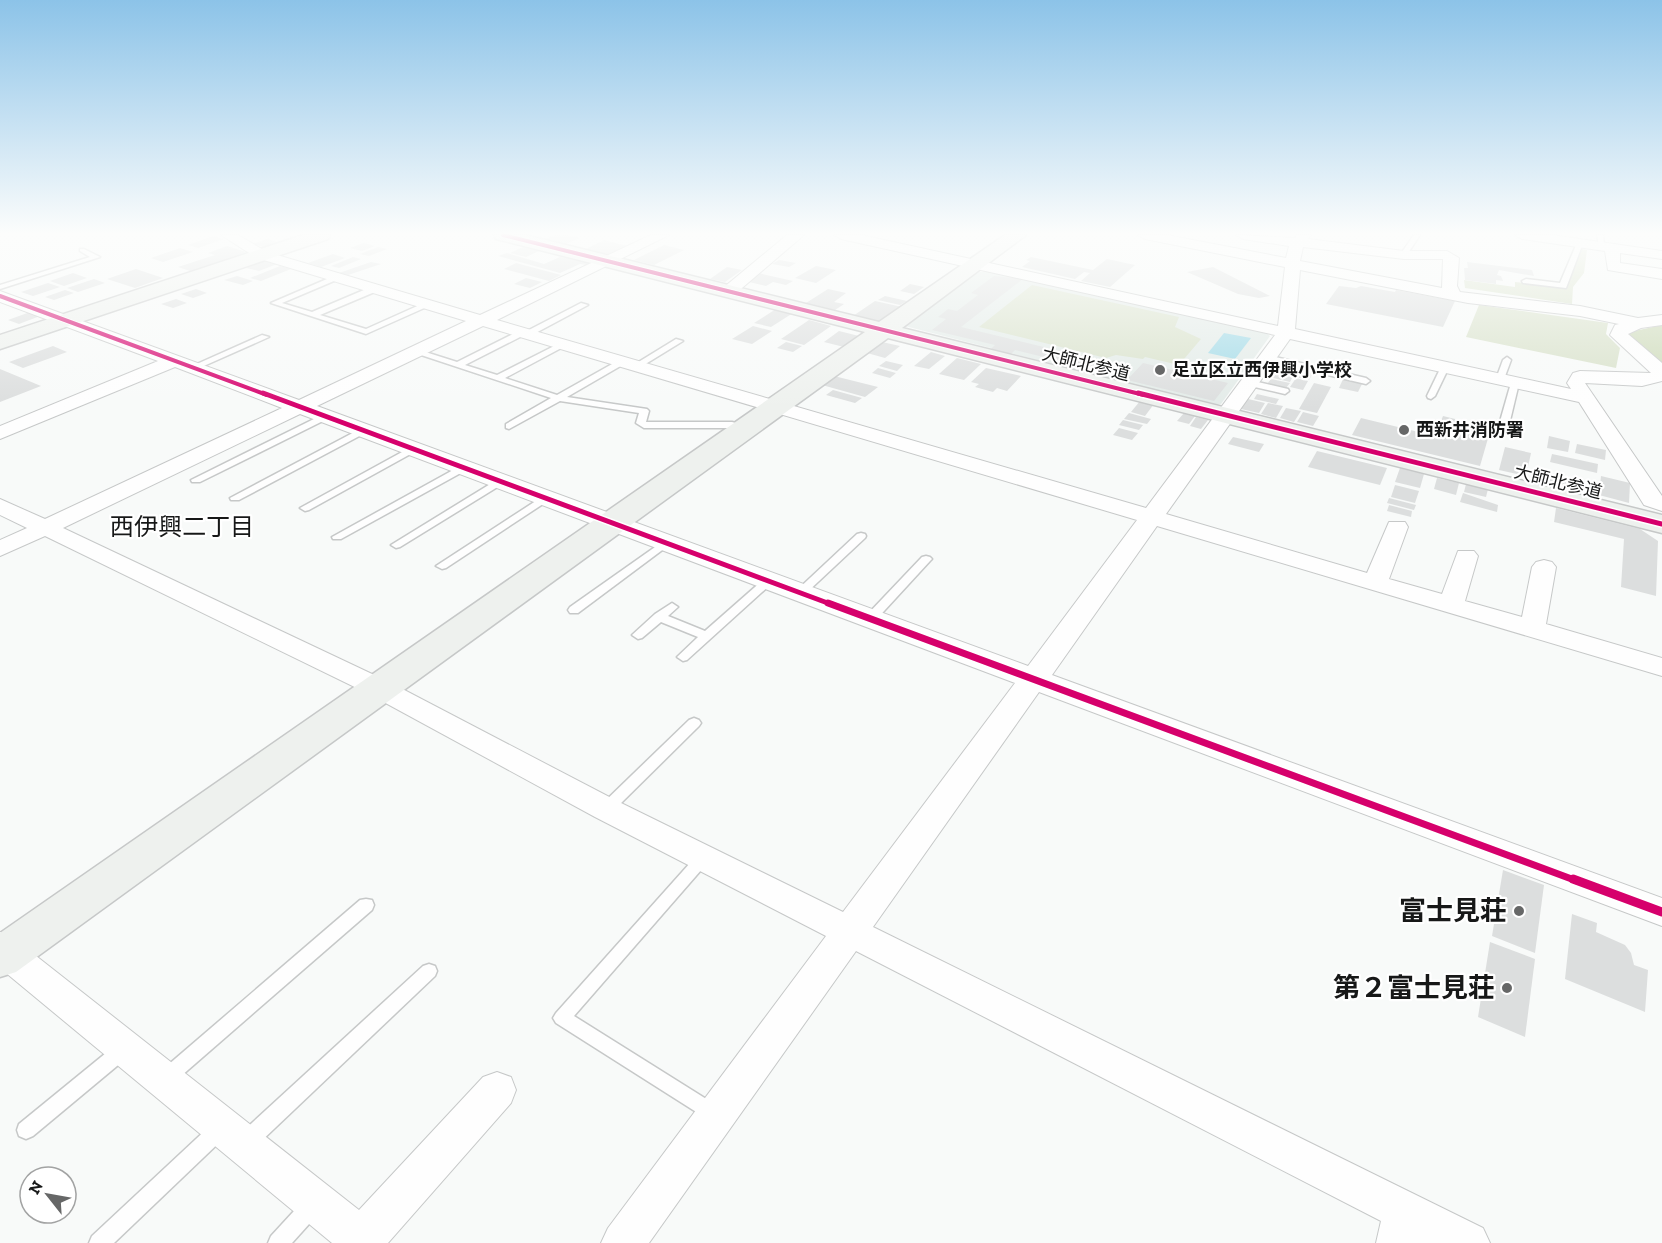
<svg xmlns="http://www.w3.org/2000/svg" width="1662" height="1243" viewBox="0 0 1662 1243" font-family="'Zilla Slab','Noto Sans JP',serif">
<rect width="100%" height="100%" fill="#f8faf9"/>
<path fill="#e3ebe8" d="M 990,271 L 1265,332 L 1270,336 L 1221,404 L 1214,405 L 905,326 L 979,272 Z"/>
<g fill="#d8e1ca">
<path d="M 1582,249 L 1587,250 L 1584,273 L 1573,287 L 1572,304 L 1465,288 L 1464,280 L 1515,287 L 1515,282 L 1567,287 Z"/>
<path d="M 1032,285 L 1179,317 L 1175,327 L 1201,339 L 1179,365 L 1145,357 L 1143,359 L 1116,355 L 1106,358 L 979,327 Z"/>
<path d="M 1479,305 L 1608,323 L 1606,334 L 1620,348 L 1616,368 L 1466,337 Z"/>
</g>
<path fill="#cddab9" d="M 1662,325 L 1662,369 L 1630,336 L 1630,332 Z"/>
<path fill="#a2dae7" d="M 1224,333 L 1251,338 L 1235,359 L 1208,353 Z"/>
<g fill="#dcdede">
<path d="M 554,235 L 568,235 L 580,238 L 566,244 L 545,239 Z"/>
<path d="M 213,236 L 224,239 L 198,248 L 188,245 Z"/>
<path d="M 267,239 L 278,242 L 264,247 L 253,244 Z"/>
<path d="M 604,240 L 627,246 L 608,254 L 586,249 Z"/>
<path d="M 364,243 L 375,246 L 362,251 L 350,248 Z"/>
<path d="M 664,245 L 684,250 L 654,265 L 634,260 Z"/>
<path d="M 227,246 L 246,252 L 193,272 L 178,267 L 215,255 L 208,253 Z"/>
<path d="M 378,247 L 387,249 L 369,256 L 360,254 Z"/>
<path d="M 523,247 L 539,251 L 526,257 L 510,253 Z"/>
<path d="M 180,248 L 193,252 L 163,262 L 151,258 Z"/>
<path d="M 507,253 L 544,264 L 560,257 L 592,262 L 586,265 L 580,264 L 560,273 L 498,256 Z"/>
<path d="M 333,254 L 345,258 L 321,267 L 308,263 Z"/>
<path d="M 353,257 L 361,259 L 339,268 L 331,266 Z"/>
<path d="M 1031,257 L 1093,270 L 1107,259 L 1135,265 L 1110,287 L 1081,281 L 1090,273 L 1084,272 L 1075,279 L 1022,267 L 1030,261 L 1026,260 Z"/>
<path d="M 779,260 L 796,263 L 789,267 L 772,264 Z"/>
<path d="M 264,261 L 277,264 L 259,271 L 246,268 Z"/>
<path d="M 371,262 L 381,264 L 348,275 L 339,273 Z"/>
<path d="M 1467,262 L 1532,270 L 1534,276 L 1499,270 L 1497,275 L 1501,276 L 1503,281 L 1496,280 L 1496,284 L 1465,280 L 1464,268 L 1468,268 Z"/>
<path d="M 516,263 L 561,275 L 549,281 L 504,269 Z"/>
<path d="M 280,266 L 291,269 L 261,281 L 250,278 Z"/>
<path d="M 816,266 L 836,270 L 816,283 L 795,278 Z"/>
<path d="M 727,267 L 742,270 L 725,282 L 710,279 Z"/>
<path d="M 1213,267 L 1270,296 L 1259,298 L 1238,294 L 1187,272 Z"/>
<path d="M 136,269 L 163,278 L 135,288 L 107,279 Z"/>
<path d="M 73,273 L 87,278 L 64,286 L 50,281 Z"/>
<path d="M 758,273 L 793,281 L 786,285 L 773,282 L 766,286 L 749,282 Z"/>
<path d="M 237,276 L 253,281 L 243,285 L 224,280 Z"/>
<path d="M 994,276 L 1023,279 L 961,327 L 1105,362 L 1097,370 L 1015,350 L 1011,354 L 991,349 L 995,345 L 932,330 L 946,319 L 938,317 L 948,309 L 957,311 L 978,295 L 971,293 Z"/>
<path d="M 526,278 L 542,282 L 530,288 L 514,284 Z"/>
<path d="M 94,279 L 105,283 L 78,292 L 67,288 Z"/>
<path d="M 48,283 L 60,287 L 33,296 L 21,292 Z"/>
<path d="M 910,284 L 924,287 L 914,294 L 900,291 Z"/>
<path d="M 1339,286 L 1356,288 L 1361,286 L 1395,292 L 1396,290 L 1455,301 L 1443,327 L 1326,304 Z"/>
<path d="M 196,289 L 207,293 L 193,298 L 181,294 Z"/>
<path d="M 828,289 L 846,293 L 834,302 L 844,304 L 835,310 L 806,303 Z"/>
<path d="M 65,290 L 74,293 L 54,300 L 45,297 Z"/>
<path d="M 885,296 L 907,301 L 900,305 L 878,300 Z"/>
<path d="M 176,299 L 187,303 L 173,308 L 161,304 Z"/>
<path d="M 875,301 L 902,307 L 881,323 L 853,316 Z"/>
<path d="M 776,309 L 793,313 L 771,327 L 754,323 Z"/>
<path d="M 30,312 L 40,316 L 19,324 L 8,320 Z"/>
<path d="M 809,320 L 831,326 L 804,345 L 781,339 Z"/>
<path d="M 753,326 L 772,331 L 752,344 L 732,339 Z"/>
<path d="M 839,331 L 859,336 L 844,347 L 824,342 Z"/>
<path d="M 786,342 L 802,346 L 793,352 L 777,348 Z"/>
<path d="M 882,342 L 900,346 L 885,358 L 867,353 Z"/>
<path d="M 53,346 L 67,352 L 23,368 L 9,362 Z"/>
<path d="M 931,352 L 945,356 L 929,369 L 914,366 Z"/>
<path d="M 957,358 L 981,364 L 964,380 L 939,374 Z"/>
<path d="M 886,361 L 903,365 L 897,371 L 879,366 Z"/>
<path d="M 1143,363 L 1228,383 L 1214,401 L 1127,380 Z"/>
<path d="M 1272,363 L 1292,367 L 1288,373 L 1268,369 Z"/>
<path d="M 878,368 L 896,373 L 890,378 L 872,373 Z"/>
<path d="M 986,368 L 1021,376 L 1007,391 L 997,388 L 993,392 L 975,387 L 979,384 L 971,382 Z"/>
<path d="M 1300,368 L 1314,371 L 1309,380 L 1295,377 Z"/>
<path d="M 0,369 L 41,386 L 0,402 Z"/>
<path d="M 1268,371 L 1293,376 L 1290,382 L 1265,376 Z"/>
<path d="M 834,376 L 878,387 L 865,397 L 822,385 Z"/>
<path d="M 1296,378 L 1308,381 L 1303,390 L 1290,387 Z"/>
<path d="M 1271,379 L 1290,383 L 1286,388 L 1267,384 Z"/>
<path d="M 1343,379 L 1362,384 L 1358,392 L 1339,388 Z"/>
<path d="M 1314,383 L 1331,387 L 1317,413 L 1299,409 Z"/>
<path d="M 833,390 L 862,398 L 855,403 L 826,395 Z"/>
<path d="M 1257,394 L 1279,399 L 1276,404 L 1254,399 Z"/>
<path d="M 1248,399 L 1265,403 L 1259,413 L 1241,409 Z"/>
<path d="M 1140,401 L 1154,404 L 1145,416 L 1131,412 Z"/>
<path d="M 1268,403 L 1283,406 L 1276,418 L 1261,414 Z"/>
<path d="M 1286,408 L 1301,411 L 1294,422 L 1280,418 Z"/>
<path d="M 1303,412 L 1319,416 L 1313,426 L 1297,422 Z"/>
<path d="M 1129,413 L 1151,419 L 1147,424 L 1124,419 Z"/>
<path d="M 1184,413 L 1195,416 L 1189,424 L 1177,421 Z"/>
<path d="M 1443,416 L 1491,428 L 1480,466 L 1352,435 L 1361,418 L 1435,436 Z"/>
<path d="M 1196,417 L 1208,420 L 1201,429 L 1190,426 Z"/>
<path d="M 1123,420 L 1143,425 L 1139,430 L 1119,425 Z"/>
<path d="M 1119,428 L 1138,433 L 1132,440 L 1113,435 Z"/>
<path d="M 1549,436 L 1570,441 L 1568,452 L 1547,448 Z"/>
<path d="M 1233,437 L 1264,444 L 1259,452 L 1228,444 Z"/>
<path d="M 1577,444 L 1606,450 L 1605,460 L 1575,453 Z"/>
<path d="M 1505,447 L 1531,453 L 1526,476 L 1499,470 Z"/>
<path d="M 1317,451 L 1387,468 L 1380,485 L 1308,467 Z"/>
<path d="M 1552,454 L 1598,464 L 1597,473 L 1550,462 Z"/>
<path d="M 1400,468 L 1424,474 L 1420,488 L 1395,482 Z"/>
<path d="M 1542,475 L 1572,482 L 1570,491 L 1540,484 Z"/>
<path d="M 1601,476 L 1630,483 L 1629,503 L 1599,495 Z"/>
<path d="M 1437,478 L 1459,483 L 1456,495 L 1434,489 Z"/>
<path d="M 1466,484 L 1488,489 L 1486,497 L 1464,492 Z"/>
<path d="M 1395,485 L 1419,491 L 1415,503 L 1391,497 Z"/>
<path d="M 1463,493 L 1498,505 L 1497,512 L 1460,502 Z"/>
<path d="M 1389,498 L 1416,505 L 1414,510 L 1387,503 Z"/>
<path d="M 1389,505 L 1412,511 L 1411,517 L 1387,511 Z"/>
<path d="M 1556,508 L 1640,529 L 1658,541 L 1656,596 L 1621,587 L 1624,539 L 1554,522 Z"/>
<path d="M 1503,870 L 1544,885 L 1535,953 L 1492,936 Z"/>
<path d="M 1572,914 L 1597,923 L 1596,932 L 1625,945 L 1631,953 L 1634,965 L 1648,970 L 1645,1012 L 1565,979 Z"/>
<path d="M 1490,942 L 1535,959 L 1525,1037 L 1478,1017 Z"/>
</g>
<g fill="none" stroke-linecap="round" stroke-linejoin="round">
<g stroke="#c6c8c8" stroke-width="3">
<g id="lane">
<path d="M 1414,235 L 1420,235 L 1406,256 L 1402,256 L 1400,255 Z"/>
<path d="M 1597,235 L 1603,235 L 1604,247 L 1599,246 Z"/>
<path d="M 1580,241 L 1583,243 L 1566,288 L 1523,283 L 1522,281 L 1526,279 L 1560,283 L 1577,243 Z"/>
<path d="M 80,249 L 84,249 L 100,257 L 0,289 L 0,285 L 90,257 L 80,251 Z"/>
<path d="M 334,276 L 341,278 L 282,303 L 312,312 L 371,287 L 377,287 L 377,291 L 320,315 L 366,329 L 424,303 L 431,305 L 366,334 L 271,303 Z"/>
<path d="M 581,303 L 588,305 L 530,336 L 524,335 L 465,365 L 497,375 L 562,342 L 566,344 L 565,346 L 505,378 L 557,395 L 621,359 L 625,362 L 624,364 L 567,397 L 647,409 L 649,411 L 646,422 L 732,422 L 747,426 L 747,430 L 732,428 L 644,428 L 636,423 L 639,413 L 560,401 L 509,429 L 506,428 L 506,424 L 551,398 L 412,352 L 416,349 L 457,362 L 519,331 L 525,332 Z"/>
<path d="M 262,335 L 269,337 L 197,369 L 190,367 Z"/>
<path d="M 676,339 L 683,341 L 639,368 L 632,366 Z"/>
<path d="M 1267,355 L 1366,378 L 1370,381 L 1366,384 L 1264,360 L 1264,356 Z"/>
<path d="M 1507,357 L 1511,360 L 1504,379 L 1497,381 L 1496,379 L 1503,360 Z"/>
<path d="M 1445,364 L 1449,367 L 1435,396 L 1431,399 L 1428,398 L 1427,396 L 1441,367 Z"/>
<path d="M 1249,380 L 1288,389 L 1289,391 L 1285,394 L 1246,385 L 1246,381 Z"/>
<path d="M 1515,380 L 1519,383 L 1509,425 L 1507,427 L 1501,427 L 1499,425 L 1511,383 Z"/>
<path d="M 326,413 L 331,416 L 329,418 L 200,482 L 192,482 L 191,480 Z"/>
<path d="M 364,427 L 369,430 L 367,432 L 239,500 L 231,500 L 230,498 Z"/>
<path d="M 413,446 L 418,449 L 416,451 L 309,510 L 305,511 L 300,508 Z"/>
<path d="M 464,464 L 469,467 L 468,469 L 341,539 L 333,539 L 332,537 Z"/>
<path d="M 500,478 L 505,481 L 504,483 L 400,547 L 396,548 L 391,545 Z"/>
<path d="M 545,495 L 550,498 L 549,500 L 446,568 L 442,569 L 436,566 Z"/>
<path d="M 861,533 L 865,534 L 866,536 L 865,538 L 803,596 L 795,596 L 793,594 L 795,592 L 857,534 Z"/>
<path d="M 665,540 L 669,541 L 670,543 L 669,545 L 578,613 L 570,613 L 568,610 L 570,607 Z"/>
<path d="M 926,556 L 930,557 L 932,559 L 930,561 L 873,623 L 865,623 L 863,620 L 865,617 L 922,557 Z"/>
<path d="M 767,579 L 773,582 L 771,584 L 687,660 L 683,661 L 677,657 L 698,637 L 661,622 L 642,638 L 638,639 L 632,635 L 655,614 L 672,603 L 678,607 L 668,616 L 705,631 L 763,580 Z"/>
<path d="M 694,718 L 699,720 L 701,723 L 699,726 L 611,813 L 606,814 L 601,813 L 599,809 L 601,805 L 689,720 Z"/>
<path d="M 704,851 L 709,853 L 712,857 L 709,861 L 574,1016 L 719,1107 L 721,1113 L 719,1119 L 712,1122 L 556,1023 L 553,1018 L 556,1013 L 699,853 Z"/>
<path d="M 366,899 L 372,900 L 374,905 L 372,910 L 173,1083 L 167,1085 L 161,1083 L 158,1077 L 161,1071 L 360,900 Z"/>
<path d="M 429,964 L 435,966 L 437,971 L 435,976 L 255,1147 L 248,1149 L 241,1147 L 239,1140 L 241,1133 L 423,966 Z"/>
<path d="M 123,1042 L 129,1044 L 132,1050 L 129,1056 L 33,1136 L 26,1139 L 19,1136 L 17,1130 L 19,1124 L 117,1044 Z"/>
<path d="M 218,1122 L 225,1125 L 227,1131 L 225,1137 L 114,1243 L 89,1243 L 92,1236 L 211,1125 Z"/>
<path d="M 312,1196 L 319,1199 L 322,1206 L 319,1213 L 292,1243 L 268,1243 L 271,1236 L 305,1199 Z"/>
</g>
</g>
<g stroke="#c6c8c8" stroke-width="2">
<g id="street">
<path d="M 221,235 L 238,235 L 267,252 L 480,315 L 651,235 L 669,235 L 497,320 L 1146,508 L 1275,335 L 841,239 L 834,235 L 861,235 L 1278,326 L 1285,267 L 1145,239 L 1138,235 L 1167,235 L 1286,258 L 1289,246 L 1243,239 L 1236,235 L 1295,238 L 1297,235 L 1311,235 L 1308,239 L 1404,251 L 1447,251 L 1459,258 L 1457,286 L 1460,292 L 1580,306 L 1638,318 L 1662,315 L 1662,325 L 1641,328 L 1628,334 L 1662,363 L 1662,381 L 1642,386 L 1585,383 L 1662,496 L 1662,511 L 1644,505 L 1579,402 L 1290,339 L 1166,514 L 1367,573 L 1389,522 L 1405,522 L 1408,527 L 1389,579 L 1442,594 L 1458,551 L 1474,551 L 1478,556 L 1465,601 L 1522,617 L 1532,567 L 1536,562 L 1544,560 L 1552,562 L 1556,567 L 1546,624 L 1662,658 L 1662,676 L 1157,526 L 1052,675 L 1662,898 L 1662,926 L 1039,692 L 873,927 L 1483,1228 L 1490,1243 L 1376,1243 L 1381,1221 L 856,951 L 649,1243 L 601,1243 L 608,1228 L 826,936 L 595,817 L 369,694 L 45,536 L 0,556 L 0,540 L 27,528 L 0,515 L 0,499 L 45,519 L 282,408 L 175,367 L 0,439 L 0,426 L 158,361 L 0,302 L 0,291 L 299,400 L 466,321 L 257,258 ZM 1303,247 L 1404,259 L 1443,259 L 1442,288 L 1300,261 ZM 1300,270 L 1468,303 L 1580,316 L 1619,324 L 1615,325 L 1610,335 L 1651,373 L 1580,371 L 1573,373 L 1567,383 L 1571,389 L 1295,329 ZM 483,326 L 1137,520 L 1028,666 L 317,406 ZM 300,414 L 1015,683 L 843,912 L 617,801 L 389,682 L 63,528 Z"/>
<path d="M 787,235 L 804,235 L 735,294 L 723,294 L 721,291 L 723,288 Z"/>
<path d="M 1515,235 L 1552,235 L 1662,251 L 1662,259 L 1620,253 L 1620,263 L 1662,269 L 1662,279 L 1608,270 L 1605,251 L 1522,239 Z"/>
<path d="M 0,932 L 12,937 L 359,1210 L 483,1077 L 497,1072 L 511,1077 L 516,1090 L 511,1103 L 388,1243 L 332,1243 L 0,968 Z"/>
</g>
</g>
<g stroke="#c6c8c8" stroke-width="3">
<g id="secondary">
<path d="M 303,235 L 330,235 L 328,239 L 0,349 L 0,335 Z"/>
<path d="M 494,235 L 525,235 L 879,322 L 1005,235 L 1026,235 L 902,328 L 1662,515 L 1662,533 L 888,338 L 16,972 L 0,977 L 0,933 L 865,332 L 496,239 Z"/>
</g>
</g>
<use href="#lane" fill="#fefefe" fill-rule="evenodd"/>
<use href="#street" fill="#fefefe" fill-rule="evenodd"/>
<use href="#secondary" fill="#eef1ee" fill-rule="evenodd"/>
<g stroke="#fff" stroke-width="6">
<g id="cycleway-far3">
<path d="M 503,235 L 1144,395"/>
<path d="M 0,296 L 267,395"/>
</g>
</g>
<g stroke="#fff" stroke-width="8">
<g id="cycleway-far2">
<path d="M 263,393 L 833,605"/>
<path d="M 1138,393 L 1662,524"/>
</g>
</g>
<g stroke="#fff" stroke-width="10">
<path id="cycleway-far1" d="M 828,603 L 1577,881"/>
</g>
<g stroke="#fff" stroke-width="13">
<path id="cycleway" d="M 1573,879 L 1662,912"/>
</g>
<use href="#cycleway-far3" stroke="#d6006c" stroke-width="4"/>
<use href="#cycleway-far2" stroke="#d6006c" stroke-width="5"/>
<use href="#cycleway-far1" stroke="#d6006c" stroke-width="7"/>
<use href="#cycleway" stroke="#d6006c" stroke-width="9"/>
</g>
<linearGradient id="sky" x2="0" y2="1"><stop stop-color="#8cc3e8"/><stop offset="0.57" stop-color="#fcfdfc"/><stop offset="1" stop-color="#fcfdfc" stop-opacity="0"/></linearGradient>
<rect width="1662" height="409" fill="url(#sky)"/>
<g fill="#666767" stroke="#fff" stroke-width="2">
<circle cx="1160" cy="370" r="6"/>
<circle cx="1404" cy="430" r="6"/>
<circle cx="1519" cy="911" r="6"/>
<circle cx="1507" cy="988" r="6"/>
</g>
<g text-anchor="middle" stroke-width="4.5" stroke-linejoin="round" paint-order="stroke">
<g font-size="18" fill="#171818" stroke="#fff">
<text transform="translate(1086 364) rotate(14)" y="6">大師北参道</text>
<text transform="translate(1558 482) rotate(14)" y="6">大師北参道</text>
</g>
<g font-size="18" font-weight="bold" fill="#171818" stroke="#fff" text-anchor="start">
<text x="1172" y="376">足立区立西伊興小学校</text>
<text x="1416" y="436">西新井消防署</text>
</g>
<g font-size="24" fill="#171818" stroke="#fff">
<text x="182" y="535">西伊興二丁目</text>
</g>
<g font-size="27" font-weight="bold" fill="#171818" stroke="#fff" text-anchor="end">
<text x="1507" y="920">富士見荘</text>
<text x="1495" y="997">第２富士見荘</text>
</g>
</g>
<g transform="translate(48 1195) rotate(301)"><circle r="28" fill="#ffffff" stroke="#a2a3a3" stroke-width="1.5"/>
<path d="M0-4.5L10 22L0 15L-10 22Z" fill="#666767"/>
<text y="-9" font-size="16" font-weight="bold" text-anchor="middle" fill="#171818">N</text>
</g>
</svg>
